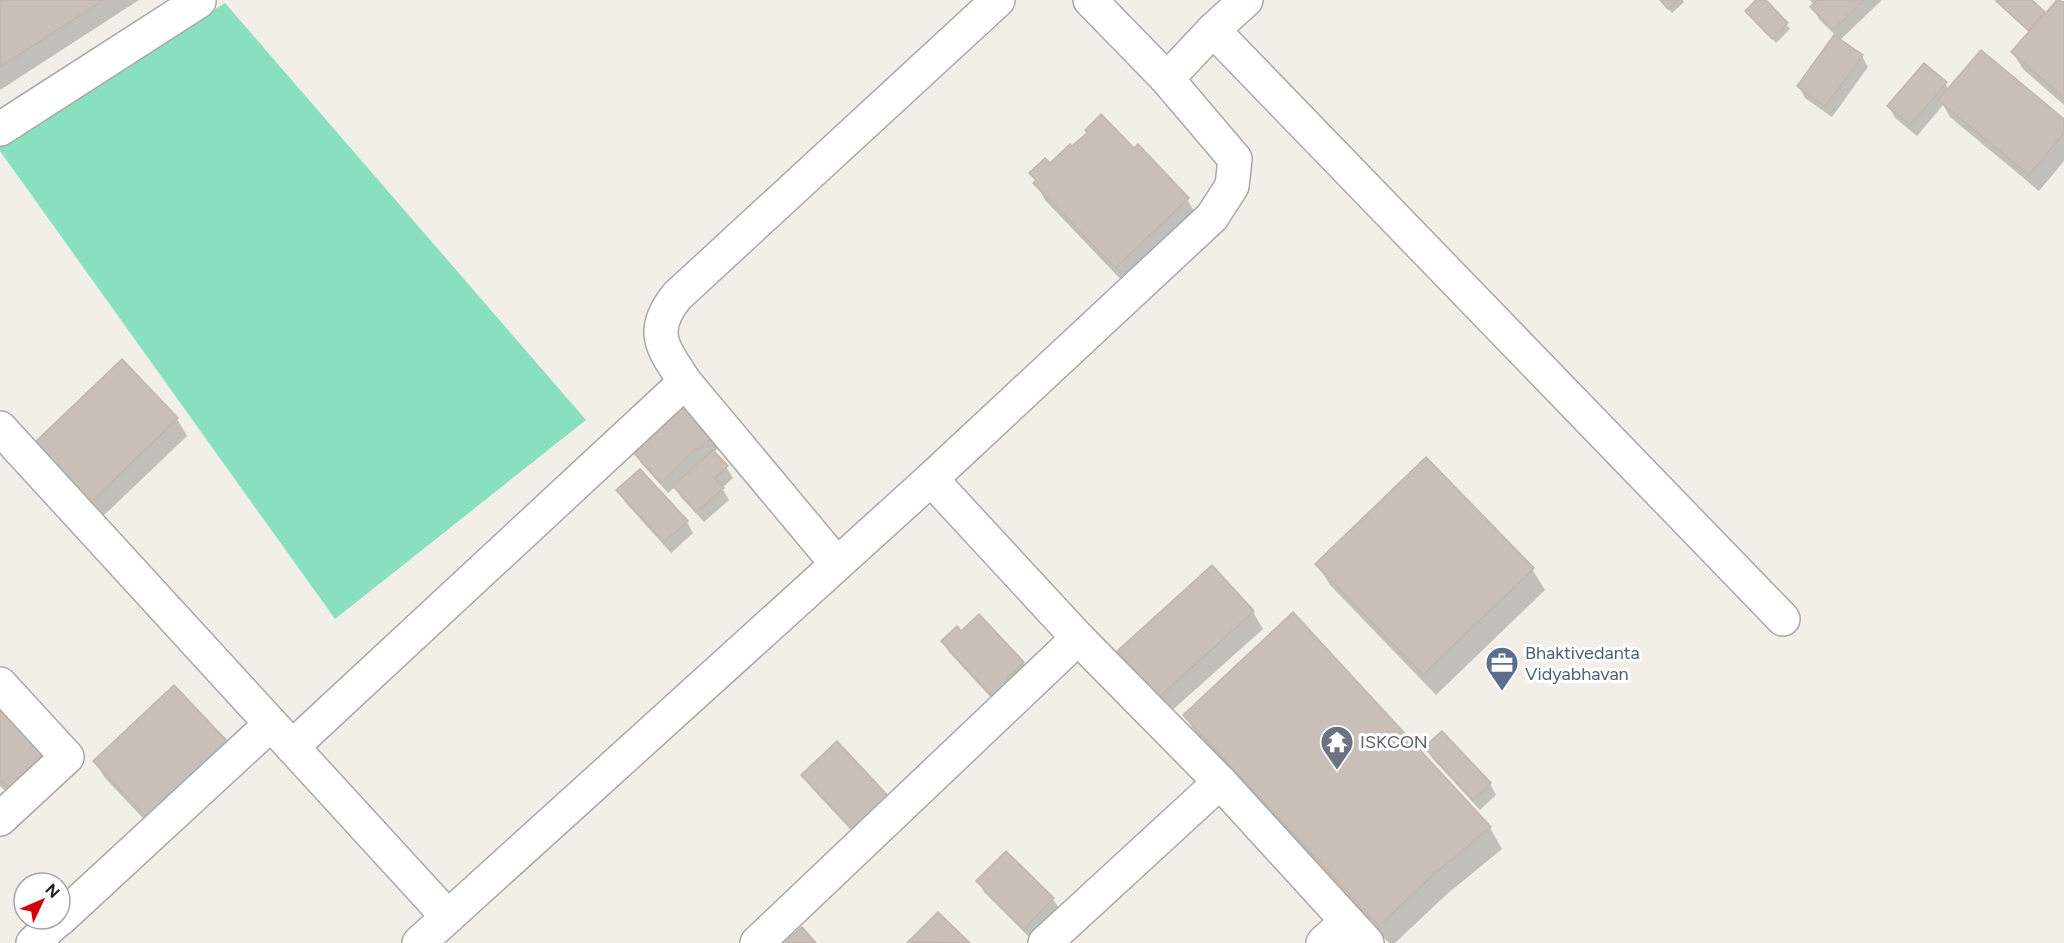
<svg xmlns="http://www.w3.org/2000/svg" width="2064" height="943" viewBox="0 0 2064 943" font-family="Figtree,sans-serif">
<rect width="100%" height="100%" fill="#f2efe9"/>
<path fill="#88e0be" d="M 225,3 L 586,420 L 335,619 L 0,151 L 0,146 Z"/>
<g fill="#0003">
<path d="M 0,0 L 139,0 L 0,90 Z"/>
<path d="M 1660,0 L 1683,0 L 1684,2 L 1672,13 Z"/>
<path d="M 1758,0 L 1763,0 L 1790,29 L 1776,43 L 1747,11 Z"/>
<path d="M 1810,0 L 1882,0 L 1840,40 L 1862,56 L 1868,67 L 1832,117 L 1805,98 L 1799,86 L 1836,36 L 1819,19 L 1812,7 L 1814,5 Z"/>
<path d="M 1999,0 L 2030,0 L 2045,16 L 2059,0 L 2064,4 L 2064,105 L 2023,69 L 2013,53 L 2030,33 L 2001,6 L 1998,1 Z"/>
<path d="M 1945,83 L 1949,90 L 2064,121 L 2064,161 L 2039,191 L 1950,117 L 1943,105 L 1917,136 L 1895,118 L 1889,106 Z"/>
<path d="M 1072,148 L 1134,150 L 1187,199 L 1197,216 L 1125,284 L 1045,200 L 1031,173 L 1050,165 Z"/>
<path d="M 122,361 L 177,419 L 187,436 L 99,520 L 43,461 Z"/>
<path d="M 712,437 L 719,448 L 714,452 L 726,467 L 733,478 L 722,488 L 729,500 L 704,522 L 681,497 L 675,487 L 668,493 L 641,463 L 635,452 Z"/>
<path d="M 618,491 L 687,522 L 693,533 L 671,553 L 625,502 Z"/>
<path d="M 1317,564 L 1532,569 L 1545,590 L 1436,695 L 1330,585 Z"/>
<path d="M 1212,567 L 1253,612 L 1263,629 L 1168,714 L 1127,669 L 1118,652 Z"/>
<path d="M 1293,614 L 1490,828 L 1502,849 L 1447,894 L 1395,943 L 1389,943 L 1197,736 L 1185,715 Z"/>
<path d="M 979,616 L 1023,663 L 1030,674 L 1007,715 L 949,652 L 943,641 L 961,633 Z"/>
<path d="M 0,708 L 29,813 L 0,786 Z"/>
<path d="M 227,743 L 158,834 L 105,778 L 95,762 Z"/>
<path d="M 837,743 L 863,843 L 810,786 L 803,775 Z"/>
<path d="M 1426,748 L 1490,784 L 1496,795 L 1480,810 L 1433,759 Z"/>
<path d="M 1006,853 L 1053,899 L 1060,910 L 1031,939 L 984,892 L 978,881 Z"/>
<path d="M 938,914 L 968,943 L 910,943 Z"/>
</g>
<g fill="#c7bfb8" stroke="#c4b6ab" stroke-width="1.5">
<path d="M 0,0 L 104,0 L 0,67 Z"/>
<path d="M 1660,0 L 1679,0 L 1668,9 Z"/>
<path d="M 1756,0 L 1766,0 L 1788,23 L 1772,39 L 1745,11 Z"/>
<path d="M 1817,0 L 1864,0 L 1833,30 L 1810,7 Z"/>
<path d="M 1997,0 L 2032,0 L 2045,12 L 2028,30 L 1996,1 Z"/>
<path d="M 2057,0 L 2064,2 L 2064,98 L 2011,52 Z"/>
<path d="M 1834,35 L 1863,55 L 1825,107 L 1797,86 Z"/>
<path d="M 1981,50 L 2064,119 L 2064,133 L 2029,175 L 1938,100 Z"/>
<path d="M 1924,63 L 1947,82 L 1910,125 L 1887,106 Z"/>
<path d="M 1101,114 L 1134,148 L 1138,144 L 1189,198 L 1115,268 L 1033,183 L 1036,180 L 1029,173 L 1045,158 L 1050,163 L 1070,144 L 1072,146 L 1087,133 L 1085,130 Z"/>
<path d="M 122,359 L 178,418 L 89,504 L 32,445 Z"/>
<path d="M 684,403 L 714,436 L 698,450 L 696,448 L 661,483 L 633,452 Z"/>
<path d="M 713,450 L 728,466 L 715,478 L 724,488 L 696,512 L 673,486 Z"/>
<path d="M 1426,457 L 1534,568 L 1423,675 L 1315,564 Z"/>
<path d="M 640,469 L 688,521 L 664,542 L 616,490 Z"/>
<path d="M 1212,565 L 1254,611 L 1158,698 L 1116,652 Z"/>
<path d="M 1293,612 L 1491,827 L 1435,873 L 1379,926 L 1183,715 Z"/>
<path d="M 979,614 L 1024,662 L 1007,678 L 1016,689 L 1000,705 L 941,641 L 957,626 L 961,631 Z"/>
<path d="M 174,685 L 228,742 L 148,819 L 93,761 Z"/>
<path d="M 0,706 L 55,757 L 19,797 L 0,780 Z"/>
<path d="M 1442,731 L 1491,783 L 1473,800 L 1424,747 Z"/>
<path d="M 837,741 L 892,800 L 856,833 L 801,775 Z"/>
<path d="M 1006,851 L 1054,898 L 1024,929 L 976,881 Z"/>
<path d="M 938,912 L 970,943 L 908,942 Z"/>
<path d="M 802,927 L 816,943 L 786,943 L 785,942 Z"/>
</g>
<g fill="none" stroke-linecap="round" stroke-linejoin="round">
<g stroke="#a9a9a9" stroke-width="36">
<g id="minor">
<path d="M 1090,0 L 1167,79 L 1235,159 L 1232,186 L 1212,217 L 931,479 L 1078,638 L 1220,782 L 1367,943"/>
<path d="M 1213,30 L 1783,619"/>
<path d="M 1167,79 L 1213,30 L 1246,0"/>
<path d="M 0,129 L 199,1 L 198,0"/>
<path d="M 0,428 L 448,917"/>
<path d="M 837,564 L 685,382 C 663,348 648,332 677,296 L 998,0"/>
<path d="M 0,684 L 67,757 L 0,819"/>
<path d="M 292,747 L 685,382"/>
<path d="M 60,919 L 271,724"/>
<path d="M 33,943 L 59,919"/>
<path d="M 419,943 L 931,479"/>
<path d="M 757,943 L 1078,638"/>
<path d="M 1045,943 L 1220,782"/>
<path d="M 1323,943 L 1347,921"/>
</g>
</g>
<use href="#minor" stroke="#fff" stroke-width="33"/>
</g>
<defs>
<g id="office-pin" transform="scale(1.725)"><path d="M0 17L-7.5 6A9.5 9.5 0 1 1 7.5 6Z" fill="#5c6f8a" stroke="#fff"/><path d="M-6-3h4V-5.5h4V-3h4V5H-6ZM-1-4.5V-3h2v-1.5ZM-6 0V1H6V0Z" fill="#fff"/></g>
<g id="temple-pin" transform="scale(1.725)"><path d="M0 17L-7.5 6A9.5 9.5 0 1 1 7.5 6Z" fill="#6b7280" stroke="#fff"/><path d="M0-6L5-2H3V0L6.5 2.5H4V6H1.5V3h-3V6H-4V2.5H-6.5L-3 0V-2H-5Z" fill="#fff"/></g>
</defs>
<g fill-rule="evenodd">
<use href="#office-pin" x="1502" y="663"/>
<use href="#temple-pin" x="1337" y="742"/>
</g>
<g text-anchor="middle" stroke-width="6" stroke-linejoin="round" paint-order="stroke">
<g font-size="18" fill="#4e5e75" stroke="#fff" text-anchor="start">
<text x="1525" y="659">Bhaktivedanta<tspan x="1525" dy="21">Vidyabhavan</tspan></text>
</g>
<g font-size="18" fill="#5b616d" stroke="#fff" text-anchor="start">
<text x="1360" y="748">ISKCON</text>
</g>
</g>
<g transform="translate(42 901) rotate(46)"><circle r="28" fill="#ffffff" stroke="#a7a7a7" stroke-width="1.5"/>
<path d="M0-4.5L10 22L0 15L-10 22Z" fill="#d40000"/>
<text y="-9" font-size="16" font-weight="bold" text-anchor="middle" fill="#222222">N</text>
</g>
</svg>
